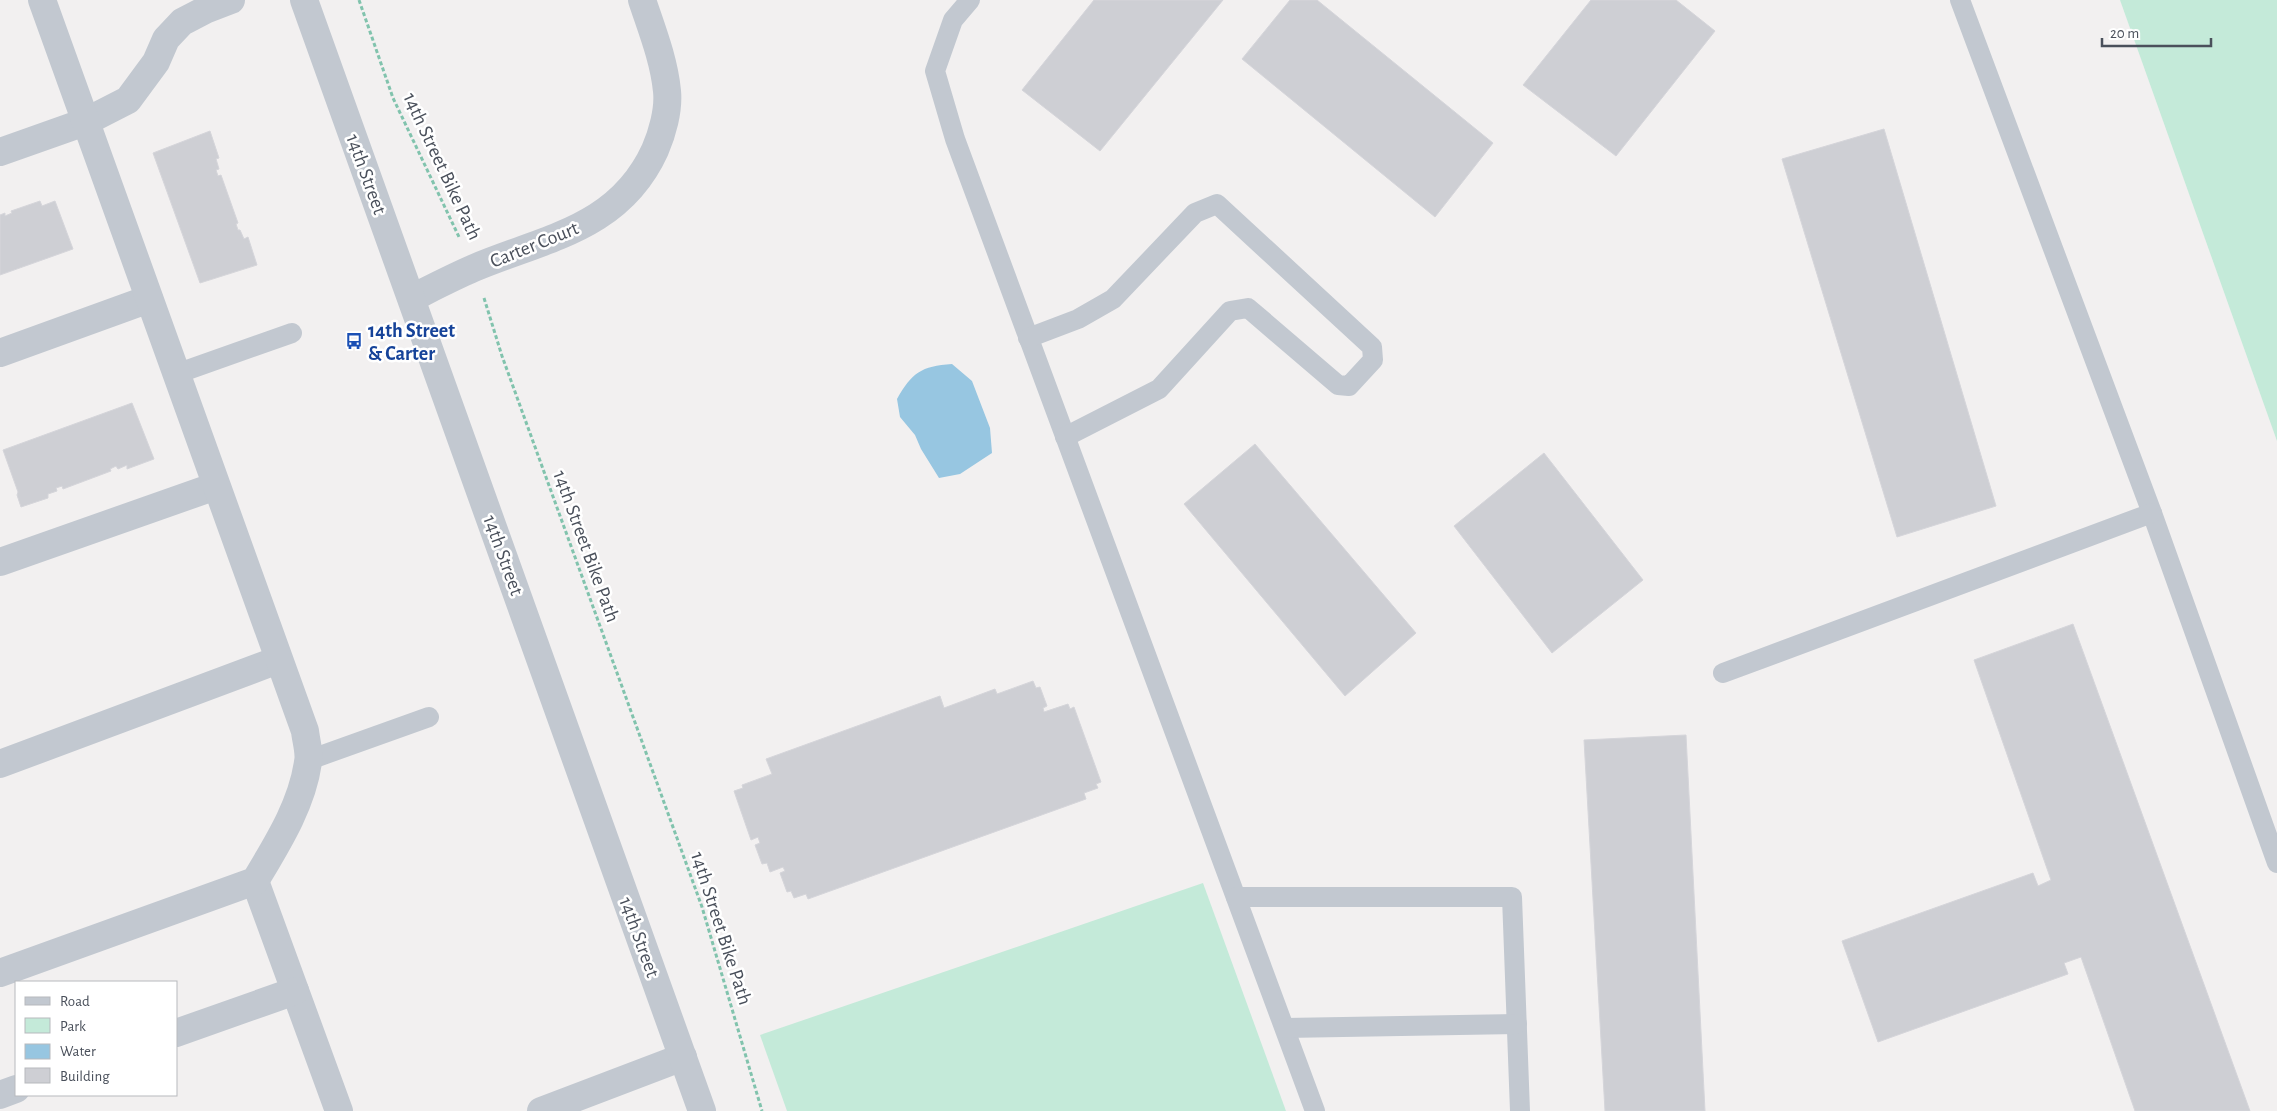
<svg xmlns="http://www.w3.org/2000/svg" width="2277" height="1111" viewBox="0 0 2277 1111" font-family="'Alegreya Sans',sans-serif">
<rect width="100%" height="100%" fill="#f2f0f0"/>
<g fill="#c4ead9">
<path d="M 2120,0 L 2277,0 L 2277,441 Z"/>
<path d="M 1203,883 L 1286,1111 L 787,1111 L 760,1035 Z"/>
</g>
<path fill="#97c6e1" d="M 952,364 L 972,381 L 990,428 L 992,453 L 960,474 L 939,478 L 921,449 L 915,435 L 900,417 L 897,399 C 912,373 921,366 952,364 Z"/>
<g fill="#cecfd4" stroke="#d5d5da">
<path d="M 1094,0 L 1223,0 L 1100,151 L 1022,90 Z"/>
<path d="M 1290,0 L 1317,0 L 1493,143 L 1435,217 L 1242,59 Z"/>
<path d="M 1591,0 L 1676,0 L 1715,31 L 1616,156 L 1523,85 Z"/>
<path d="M 1884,129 L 1996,506 L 1897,537 L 1782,159 Z"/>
<path d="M 210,131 L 219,158 L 216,159 L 219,169 L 216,170 L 218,176 L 221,175 L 238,223 L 236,224 L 238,230 L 240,230 L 244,239 L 248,237 L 257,265 L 200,283 L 153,153 Z"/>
<path d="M 40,201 L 42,206 L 55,201 L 73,249 L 0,275 L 0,215 L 5,213 L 5,216 L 12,213 L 11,211 Z"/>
<path d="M 132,403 L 154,459 L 127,469 L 127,465 L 118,469 L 116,466 L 110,469 L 111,471 L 63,489 L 62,486 L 56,488 L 57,491 L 48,494 L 48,498 L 21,507 L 17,495 L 18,492 L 3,450 Z"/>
<path d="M 1255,444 L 1416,633 L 1345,696 L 1184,504 Z"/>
<path d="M 1544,453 L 1643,580 L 1552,653 L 1454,526 Z"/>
<path d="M 2073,624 L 2250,1111 L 2135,1111 L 2081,957 L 2064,963 L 2068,974 L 1878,1042 L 1842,941 L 2033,873 L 2038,886 L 2051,880 L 1974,660 Z"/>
<path d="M 1033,681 L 1036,688 L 1040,687 L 1047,706 L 1043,708 L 1044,712 L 1068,704 L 1070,709 L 1074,707 L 1101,782 L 1096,784 L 1098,788 L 1084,793 L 1086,799 L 808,899 L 806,894 L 794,898 L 791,891 L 787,892 L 780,873 L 785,871 L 783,867 L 770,872 L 767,863 L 762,864 L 755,845 L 760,843 L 758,837 L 751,840 L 734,791 L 743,788 L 742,785 L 772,774 L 766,759 L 940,696 L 944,708 L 995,689 L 997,694 Z"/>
<path d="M 1686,735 L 1705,1111 L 1605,1111 L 1584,740 Z"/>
</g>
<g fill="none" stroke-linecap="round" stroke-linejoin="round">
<g stroke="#81c3ad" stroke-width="3" stroke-dasharray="4 2.5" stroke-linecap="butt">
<path d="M 359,0 L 393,98 L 460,239"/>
<path d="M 484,298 L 502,356 L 702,907 L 762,1111"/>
</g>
<g stroke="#c2c8d0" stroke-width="20">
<path d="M 970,0 L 953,20 L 935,71 L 955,139 L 1315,1111"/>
<path d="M 1960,0 L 2152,513 L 2277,863"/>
<path d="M 1028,338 L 1078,319 L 1113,299 L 1195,213 L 1217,204 L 1372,347 L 1373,360 L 1349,386 L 1338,385 L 1248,308 L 1230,311 L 1159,389 L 1065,437"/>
<path d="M 176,374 L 292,333"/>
<path d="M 1723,673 L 2152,513"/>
<path d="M 309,760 L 429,717"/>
<path d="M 1236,897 L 1512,897 L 1520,1111"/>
<path d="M 1285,1028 L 1517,1024"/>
</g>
<g stroke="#c2c8d0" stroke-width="28">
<path d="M 0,152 L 85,122 L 128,100 L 156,62 L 166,39 L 182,22 L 205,10 L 231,0"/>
<path d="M 412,298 C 432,288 453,277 474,268 C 545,238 619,229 655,150 C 662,134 669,110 667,91 C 664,60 652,30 642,0"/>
<path d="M 0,353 L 149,299"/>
<path d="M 0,562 L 216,486"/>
<path d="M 0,764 L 278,660"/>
<path d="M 255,881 L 339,1111"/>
<path d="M 0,973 L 255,881 C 277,844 302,805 308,762 C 310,753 306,741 305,731 L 42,0"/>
<path d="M 176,1033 L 295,991"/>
<path d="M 0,1095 L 16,1089"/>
<path d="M 541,1111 L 683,1057"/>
</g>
<path stroke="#c2c8d0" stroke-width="28" d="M 304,0 L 702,1111"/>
</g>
<defs>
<g id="bus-bare" transform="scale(1.35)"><path d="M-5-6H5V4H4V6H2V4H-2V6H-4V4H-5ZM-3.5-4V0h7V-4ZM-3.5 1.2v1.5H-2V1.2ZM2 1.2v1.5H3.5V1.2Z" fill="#1a4fb4" stroke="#fff" stroke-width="2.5" paint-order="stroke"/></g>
</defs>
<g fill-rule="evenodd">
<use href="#bus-bare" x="354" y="341"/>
</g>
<g text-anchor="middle" stroke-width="5" stroke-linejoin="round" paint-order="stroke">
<g font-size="20" fill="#4a505b" stroke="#fff">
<text transform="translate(443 166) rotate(65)" y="7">14th Street Bike Path</text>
<text transform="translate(367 174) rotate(70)" y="7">14th Street</text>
<text transform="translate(534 244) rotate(-22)" y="7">Carter Court</text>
<text transform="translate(587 546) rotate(70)" y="7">14th Street Bike Path</text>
<text transform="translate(504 555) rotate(70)" y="7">14th Street</text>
<text transform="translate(722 928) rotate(72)" y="7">14th Street Bike Path</text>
<text transform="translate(640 937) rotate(70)" y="7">14th Street</text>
</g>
<g font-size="20" font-weight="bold" fill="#164399" stroke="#fff" text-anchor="start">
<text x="368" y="337">14th Street<tspan x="368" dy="23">&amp; Carter</tspan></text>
</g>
</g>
<rect x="15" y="981" width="162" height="115" fill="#ffffff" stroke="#b7b9bd"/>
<rect x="25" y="997" width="25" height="8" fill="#c2c8d0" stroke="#b7b9bd"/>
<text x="60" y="1006" font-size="15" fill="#4a505b">Road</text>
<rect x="25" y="1018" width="25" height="15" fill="#c4ead9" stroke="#b7b9bd"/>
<text x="60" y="1031" font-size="15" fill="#4a505b">Park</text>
<rect x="25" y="1044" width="25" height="15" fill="#97c6e1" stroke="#b7b9bd"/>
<text x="60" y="1056" font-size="15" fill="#4a505b">Water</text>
<rect x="25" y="1068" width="25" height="15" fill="#cecfd4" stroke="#b7b9bd"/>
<text x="60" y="1081" font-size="15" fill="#4a505b">Building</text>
<path d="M2102 38v8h109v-8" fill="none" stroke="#4a505b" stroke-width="2.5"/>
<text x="2110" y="38" font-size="15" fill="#4a505b" stroke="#ffffff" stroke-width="4" paint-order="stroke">20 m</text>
</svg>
